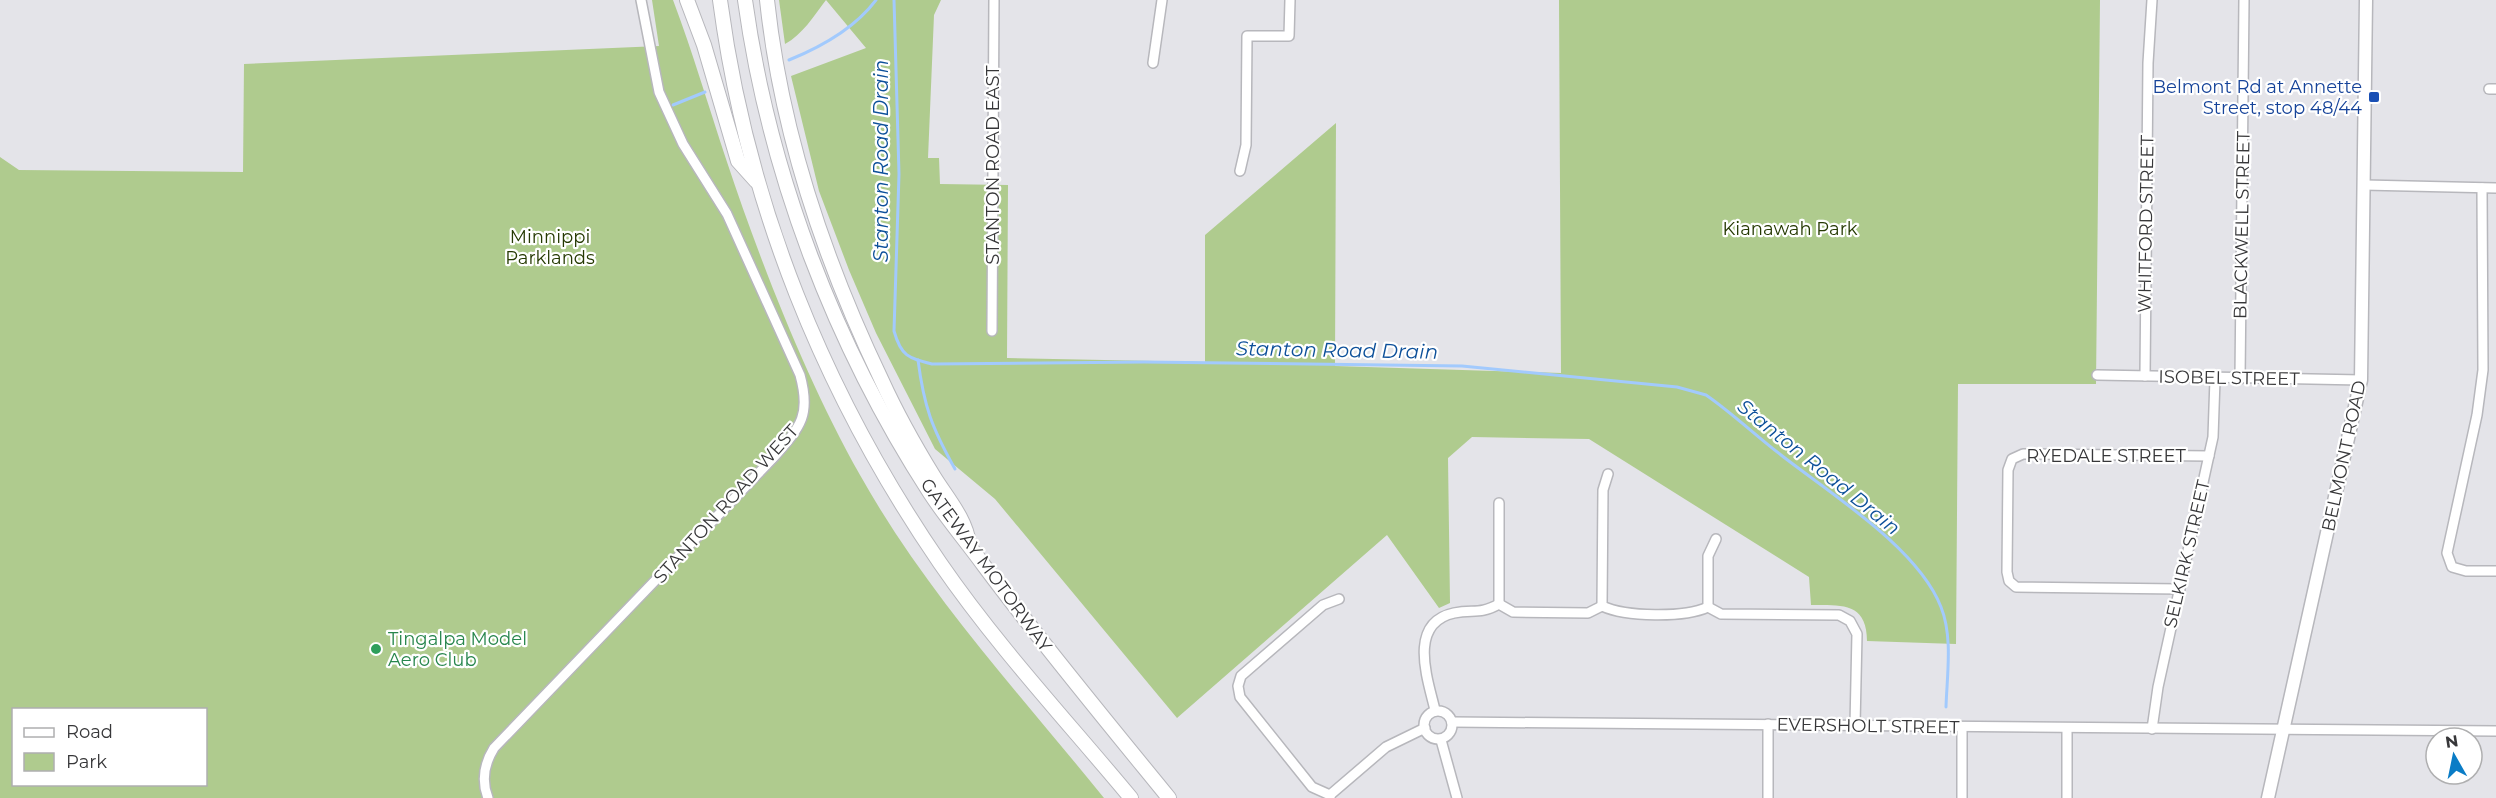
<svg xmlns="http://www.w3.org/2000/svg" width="2496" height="798" viewBox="0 0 2496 798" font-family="Montserrat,sans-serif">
<rect width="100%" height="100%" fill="#e4e4e9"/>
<g fill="#afcb8e" fill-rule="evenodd">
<path d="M 652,0 L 673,0 C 693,53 709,108 727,162 C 761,264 807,381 860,475 C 926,593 1020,694 1104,798 L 0,798 L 0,157 L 19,170 L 243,172 L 244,64 L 659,46 ZM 14,710 L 206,710 L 206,784 L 14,784 Z"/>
<path d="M 779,0 L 826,0 C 814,16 802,35 785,44 Z"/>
<path d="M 826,0 L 941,0 L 934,15 L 928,158 L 939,158 L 940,184 L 1008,185 L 1007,358 L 1205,362 L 1205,235 L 1336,123 L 1335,366 L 1561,373 L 1559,0 L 2100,0 L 2096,384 L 1958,384 L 1956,644 L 1867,641 C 1867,602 1841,605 1811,605 L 1809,577 L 1589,439 L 1472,437 L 1448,458 L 1450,603 L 1439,608 L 1387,535 L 1177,718 L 995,499 L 935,449 L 876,333 L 849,270 L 819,191 L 791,76 L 866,48 Z"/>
</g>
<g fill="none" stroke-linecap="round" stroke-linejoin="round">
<g stroke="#a2cafd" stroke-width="3">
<path d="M 894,0 L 899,174 L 894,331 C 901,356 908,358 932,364 L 1144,362 L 1462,366 L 1677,387 L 1706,395 C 1732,413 1755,435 1781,455 C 1831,494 1918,548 1941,607 C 1953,637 1947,675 1946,707"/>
<path d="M 789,60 C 821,47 855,28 876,0"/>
<path d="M 673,105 L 705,92"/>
<path d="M 918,360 C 924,407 932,428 955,469"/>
</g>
<g stroke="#b7b7bc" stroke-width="12">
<g id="minor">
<path d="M 1153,63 L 1162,0"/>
<path d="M 2489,89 L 2496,89"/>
<path d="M 1240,171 L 1246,145 L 1247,36 L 1289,36 L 1290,0"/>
<path d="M 2364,185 L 2496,188"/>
<path d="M 2482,188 L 2483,370 L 2477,415 L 2447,553 L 2452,567 L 2466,571 L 2496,571"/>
<path d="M 992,331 L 994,0"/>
<path d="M 2097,375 L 2361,380"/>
<path d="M 2145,376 L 2148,63 L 2152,0"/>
<path d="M 2240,379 L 2244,0"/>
<path d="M 2180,589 L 2016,587 L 2009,581 L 2007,572 L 2008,470 L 2012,459 L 2023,454 L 2209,456"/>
<path d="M 1499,604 L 1499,503"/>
<path d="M 1602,606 L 1603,490 L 1608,474"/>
<path d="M 1708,607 L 1708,556 L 1716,539"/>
<path d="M 1435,710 C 1428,680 1407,623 1454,613 C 1474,609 1479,615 1499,604 L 1513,612 L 1588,613 L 1602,606 C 1626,617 1684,618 1708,607 L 1721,614 L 1839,615 L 1850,621 L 1857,634 L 1855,725"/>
<circle cx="1438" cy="725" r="14"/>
<path d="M 1452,722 L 2496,731"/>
<path d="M 1962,727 L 1962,798"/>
<path d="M 2152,729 L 2158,687 L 2213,437 L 2215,379"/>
<path d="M 1441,740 L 1457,798"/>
<path d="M 1330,795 L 1386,747 L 1425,728"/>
<path d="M 488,798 C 481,780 484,764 494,748 L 775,456 C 801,426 811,415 800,375 L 727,214 L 683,144 L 659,92 L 641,0"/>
<path d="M 1330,798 L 1330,795 L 1312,787 L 1240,697 L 1238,686 L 1241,676 L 1323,605 L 1339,599"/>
<path d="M 1768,798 L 1768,724"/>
<path d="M 2067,798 L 2067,728"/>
</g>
</g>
<g stroke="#b7b7bc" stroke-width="15">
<path id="major" d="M 2268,798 L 2361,380 L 2366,0"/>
</g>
<g stroke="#b7b7bc" stroke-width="16">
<g id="highway">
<path d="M 687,0 L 704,45 L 738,161 L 756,181"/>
<path d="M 720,0 C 747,204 824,394 940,563 C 997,646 1067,721 1131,798"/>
<path d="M 745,0 C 769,174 835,346 930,493 C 947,519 967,542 985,567 C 1044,646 1107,722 1169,798"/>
<path d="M 767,0 C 781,132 825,262 882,381 C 897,414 915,446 934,477 C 947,498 966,519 969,544"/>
</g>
</g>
<use href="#minor" stroke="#fff" stroke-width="9"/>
<use href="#major" stroke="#fff" stroke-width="12"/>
<use href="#highway" stroke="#fff" stroke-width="14"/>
</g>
<rect fill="#1a4fb4" stroke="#fff" stroke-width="2" x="2368" y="91" width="12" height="12" rx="3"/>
<circle fill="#2e9e5b" stroke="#fff" stroke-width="2" cx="376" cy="649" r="6"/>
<g text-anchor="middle" stroke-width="4.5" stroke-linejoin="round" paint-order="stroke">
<g font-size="18" fill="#164399" stroke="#fff" text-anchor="end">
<text x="2362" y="93">Belmont Rd at Annette<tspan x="2362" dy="21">Street, stop 48/44</tspan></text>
</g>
<g font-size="18" fill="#373739" stroke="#fff">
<text transform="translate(993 165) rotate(-90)" y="6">STANTON ROAD EAST</text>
<text transform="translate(2146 224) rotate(-89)" y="6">WHITFORD STREET</text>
<text transform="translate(2242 225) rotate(-89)" y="6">BLACKWELL STREET</text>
<text transform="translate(2229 378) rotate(1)" y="6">ISOBEL STREET</text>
<text x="2106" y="462">RYEDALE STREET</text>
<text transform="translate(2344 456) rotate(-78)" y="6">BELMONT ROAD</text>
<text transform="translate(726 504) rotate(-48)" y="6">STANTON ROAD WEST</text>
<text transform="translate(2187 554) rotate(-77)" y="6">SELKIRK STREET</text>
<text transform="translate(986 565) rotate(54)" y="6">GATEWAY MOTORWAY</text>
<text transform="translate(1868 726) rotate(1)" y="6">EVERSHOLT STREET</text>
</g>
<g font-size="18" fill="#253902" stroke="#fff">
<text x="1790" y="235">Kianawah Park</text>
<text x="550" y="243">Minnippi<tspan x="550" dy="21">Parklands</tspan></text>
</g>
<g font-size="18" fill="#27864d" stroke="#fff" text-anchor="start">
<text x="388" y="645">Tingalpa Model<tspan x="388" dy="21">Aero Club</tspan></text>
</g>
<g font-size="20" font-style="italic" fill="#0d509a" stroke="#fff">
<text transform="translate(881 161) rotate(-90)" y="7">Stanton Road Drain</text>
<text transform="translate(1337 350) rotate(1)" y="7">Stanton Road Drain</text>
<text transform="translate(1819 467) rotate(39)" y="7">Stanton Road Drain</text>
</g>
</g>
<rect x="12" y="708" width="195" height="78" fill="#ffffff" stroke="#afafb0" stroke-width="1.5"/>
<rect x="24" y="728" width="30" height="9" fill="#ffffff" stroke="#afafb0" stroke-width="1.5"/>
<text x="66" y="738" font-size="18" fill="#373739">Road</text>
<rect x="24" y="753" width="30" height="18" fill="#afcb8e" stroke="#afafb0" stroke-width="1.5"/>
<text x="66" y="768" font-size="18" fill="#373739">Park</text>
<g transform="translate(2454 756) rotate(351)"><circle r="28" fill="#ffffff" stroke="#afafb0" stroke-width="1.5"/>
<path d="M0-4.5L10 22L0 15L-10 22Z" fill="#0a7cc6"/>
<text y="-9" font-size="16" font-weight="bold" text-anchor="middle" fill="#373739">N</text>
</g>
</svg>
